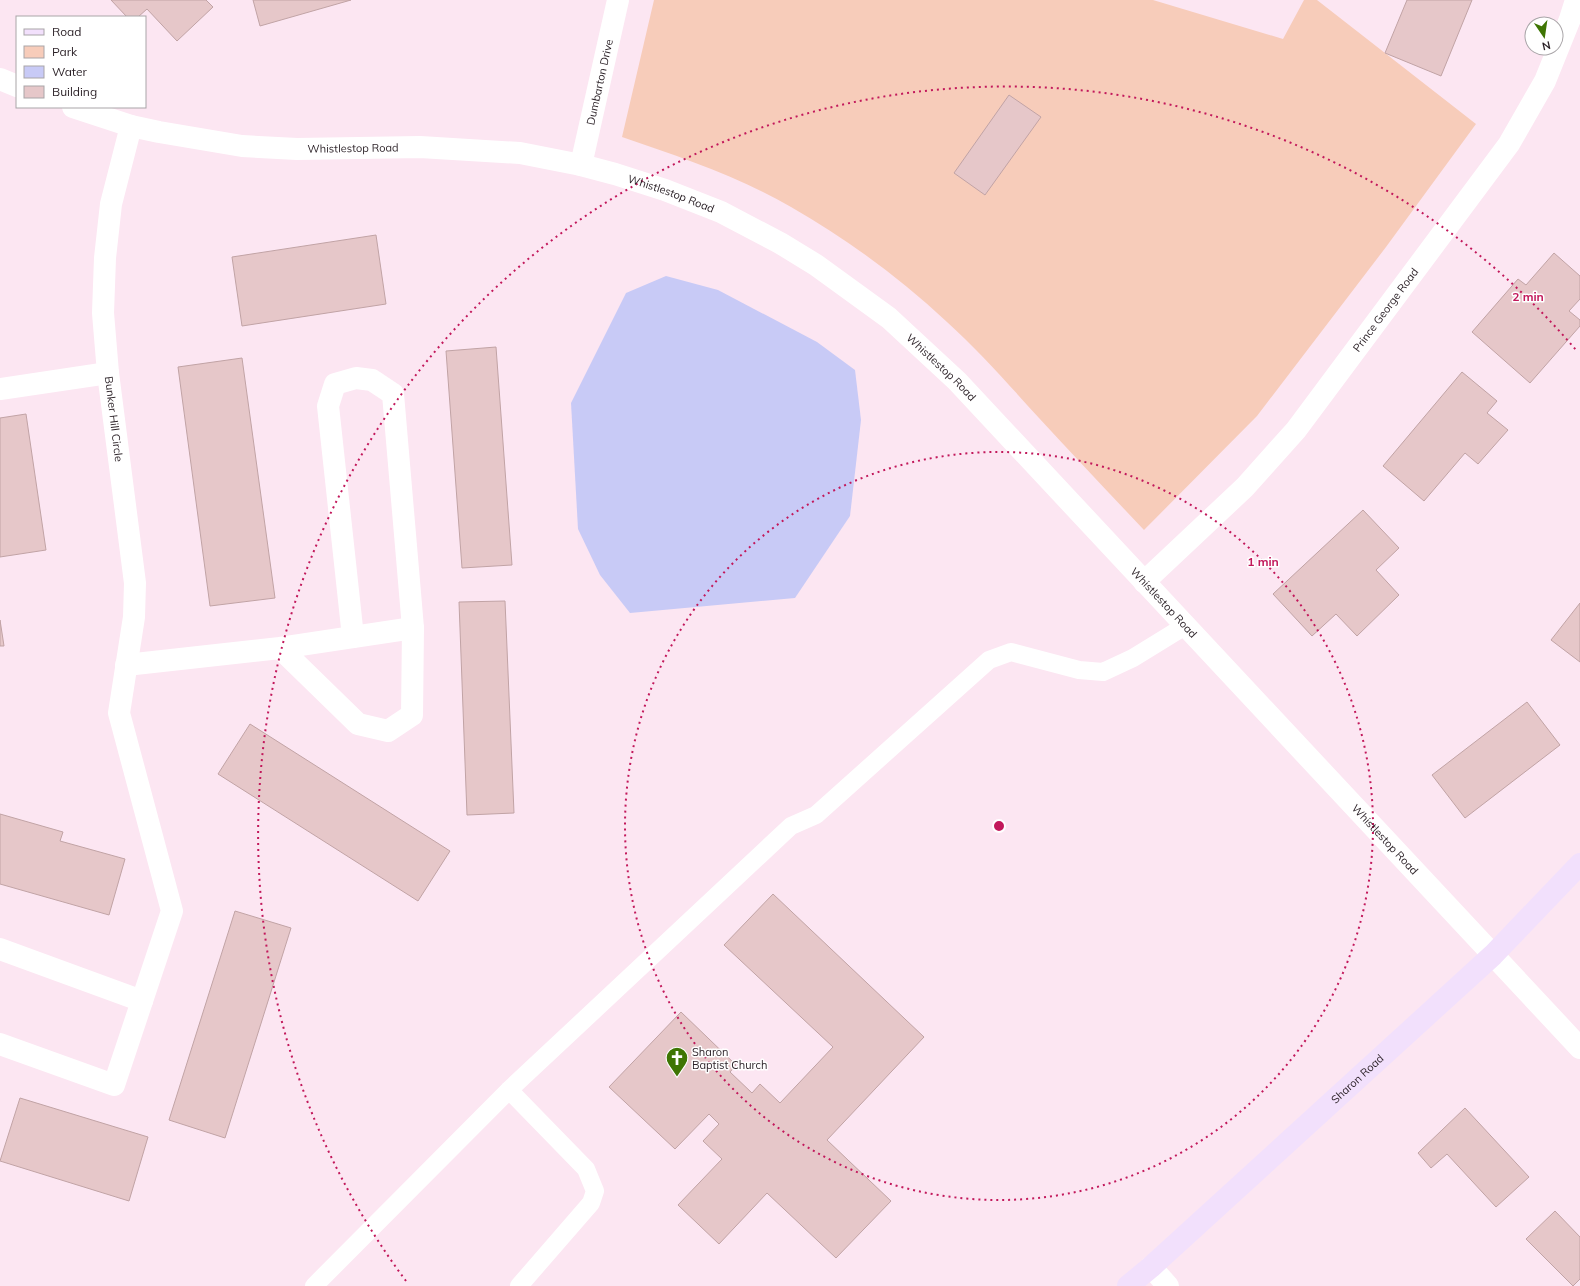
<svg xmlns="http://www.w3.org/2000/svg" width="1580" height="1286" viewBox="0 0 1580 1286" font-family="Mulish,sans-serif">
<rect width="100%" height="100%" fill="#fce6f2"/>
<path fill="#f7ccba" d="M 654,0 L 1153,0 L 1283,39 L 1304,0 L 1317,0 L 1476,124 L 1386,247 L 1257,416 L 1144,530 C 1109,493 1074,456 1039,418 C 1009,385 980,352 947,322 C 900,278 847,239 791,207 C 738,176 680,157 622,137 Z"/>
<path fill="#c8caf6" d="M 666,276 L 718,290 L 817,342 L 855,370 L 861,420 L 850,516 L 795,598 L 630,613 L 600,575 L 578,529 L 571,403 L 626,293 Z"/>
<g fill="#e6c7c9" stroke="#c1a3a5">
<path d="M 111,0 L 206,0 L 213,7 L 177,41 L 147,9 L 138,17 L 127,17 Z"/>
<path d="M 253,0 L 351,0 L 260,26 Z"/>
<path d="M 1407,0 L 1472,0 L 1441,76 L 1385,53 Z"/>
<path d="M 1009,95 L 1041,117 L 985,195 L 954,173 Z"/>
<path d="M 376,235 L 386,304 L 242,326 L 232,257 Z"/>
<path d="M 1554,253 L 1580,276 L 1580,299 L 1569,311 L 1580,320 L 1580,326 L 1530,383 L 1472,332 L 1518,279 L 1526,285 Z"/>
<path d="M 496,347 L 512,565 L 462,568 L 446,351 Z"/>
<path d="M 242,358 L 275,598 L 210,606 L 178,367 Z"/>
<path d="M 1462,372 L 1497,401 L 1487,413 L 1508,430 L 1478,464 L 1465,453 L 1424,501 L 1383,466 Z"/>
<path d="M 26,414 L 46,550 L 0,557 L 0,418 Z"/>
<path d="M 1363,510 L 1399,548 L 1376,570 L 1399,595 L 1357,636 L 1336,614 L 1312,636 L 1273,594 Z"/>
<path d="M 505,601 L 514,813 L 467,815 L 459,602 Z"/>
<path d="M 1580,603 L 1580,662 L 1551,640 Z"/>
<path d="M 0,620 L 4,646 L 0,646 Z"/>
<path d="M 1527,702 L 1560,745 L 1465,818 L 1432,775 Z"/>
<path d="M 250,724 L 450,851 L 418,901 L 218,774 Z"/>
<path d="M 0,814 L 63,832 L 60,841 L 125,859 L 109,915 L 0,884 Z"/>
<path d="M 773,894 L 924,1037 L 827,1140 L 891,1201 L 836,1258 L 767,1193 L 719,1244 L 678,1205 L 722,1159 L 703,1141 L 719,1124 L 709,1114 L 675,1149 L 609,1087 L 681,1012 L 736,1065 L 730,1072 L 752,1093 L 760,1084 L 780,1103 L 833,1047 L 724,945 Z"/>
<path d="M 235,911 L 291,928 L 225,1138 L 169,1120 Z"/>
<path d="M 20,1098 L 148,1137 L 129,1201 L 0,1161 Z"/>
<path d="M 1465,1108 L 1529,1177 L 1496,1207 L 1447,1154 L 1431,1168 L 1418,1153 Z"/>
<path d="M 1555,1211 L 1580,1237 L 1580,1279 L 1573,1286 L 1526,1239 Z"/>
</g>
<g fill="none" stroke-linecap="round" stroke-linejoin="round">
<g stroke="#fff" stroke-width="18">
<path d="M 509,1090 L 586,1169 L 595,1191 L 591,1203 L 519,1286"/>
<path d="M 314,1286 L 509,1090 L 791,826 L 816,815 L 989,660 L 1011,652 L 1079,670 L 1103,672 L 1133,658 L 1185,626"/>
</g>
<g stroke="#fff" stroke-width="22">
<path d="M 0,79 L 17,86"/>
<path id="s1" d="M 73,107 L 131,126 L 159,132 L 242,146 L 297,149 L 420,147 L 520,153 L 581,165 L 615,174 L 665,190 L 721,212 L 780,243 L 816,265 L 889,318 L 957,381 L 1580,1048"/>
<path id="s2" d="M 581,165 L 618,0"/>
<path d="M 0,389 L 108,373"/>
<path id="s3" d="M 1144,582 L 1245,487 L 1296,430 L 1509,144 L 1545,81 L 1570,19 L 1576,0"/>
<path d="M 353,637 L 328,406 L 335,384 L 356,378 L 372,380 L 393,394 L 413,628"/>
<path d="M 126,665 L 280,648 L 358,724 L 388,731 L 412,715 L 413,628 L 280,648"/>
<path d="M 0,949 L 142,1001"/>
<path d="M 0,1044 L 114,1085 L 172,911 L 119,713 L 134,617 L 135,583 L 108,373 L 103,313 L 105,258 L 111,204 L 131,126"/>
<path d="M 1151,1267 L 1168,1286"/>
</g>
<path stroke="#f2e0fc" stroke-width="22" id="s4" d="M 1128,1286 L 1151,1267 L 1493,955 L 1580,864"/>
</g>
<g fill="none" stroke="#c2185b" stroke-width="2" stroke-dasharray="2 4">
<circle cx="999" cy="826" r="374"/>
<path d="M406 1281A748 748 0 0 1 1576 350"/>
</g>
<defs>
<g id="church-pin" transform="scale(1.15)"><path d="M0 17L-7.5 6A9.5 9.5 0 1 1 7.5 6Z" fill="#3e7503" stroke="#fff"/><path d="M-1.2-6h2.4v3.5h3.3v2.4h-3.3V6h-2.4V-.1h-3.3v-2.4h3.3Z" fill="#fff"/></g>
</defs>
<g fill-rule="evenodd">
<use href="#church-pin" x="677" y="1058"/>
</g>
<g text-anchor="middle" stroke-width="3" stroke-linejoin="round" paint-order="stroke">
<g font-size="11" fill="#291f25" stroke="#fff">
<text dy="4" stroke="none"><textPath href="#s2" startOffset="85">Dumbarton Drive</textPath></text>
<text dy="4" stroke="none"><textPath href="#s1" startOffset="285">Whistlestop Road</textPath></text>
<text dy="4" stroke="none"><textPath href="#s1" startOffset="609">Whistlestop Road</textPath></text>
<text dy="4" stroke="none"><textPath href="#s3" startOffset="365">Prince George Road</textPath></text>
<text dy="4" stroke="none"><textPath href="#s1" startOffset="933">Whistlestop Road</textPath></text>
<text transform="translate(114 419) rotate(83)" y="4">Bunker Hill Circle</text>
<text dy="4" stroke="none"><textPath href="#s1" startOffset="1257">Whistlestop Road</textPath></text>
<text dy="4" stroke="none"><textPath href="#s1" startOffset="1581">Whistlestop Road</textPath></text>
<text dy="4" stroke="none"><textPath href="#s4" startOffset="309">Sharon Road</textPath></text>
</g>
<g font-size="11" fill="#291f25" stroke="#fff" text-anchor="start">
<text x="692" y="1056">Sharon<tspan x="692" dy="13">Baptist Church</tspan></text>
</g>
</g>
<circle cx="999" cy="826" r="6" fill="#c2185b" stroke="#fff" stroke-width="2"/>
<g font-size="12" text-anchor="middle" font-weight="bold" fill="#c2185b" stroke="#fff" stroke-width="3" stroke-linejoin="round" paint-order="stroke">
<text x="1528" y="301">2 min</text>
<text x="1263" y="566">1 min</text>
</g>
<rect x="16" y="16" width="130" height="92" fill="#ffffff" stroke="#a9a5a8"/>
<rect x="24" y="29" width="20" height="6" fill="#f2e0fc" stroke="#a9a5a8"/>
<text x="52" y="36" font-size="12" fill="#291f25">Road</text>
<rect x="24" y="46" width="20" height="12" fill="#f7ccba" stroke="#a9a5a8"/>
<text x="52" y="56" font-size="12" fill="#291f25">Park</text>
<rect x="24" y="66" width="20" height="12" fill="#c8caf6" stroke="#a9a5a8"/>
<text x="52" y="76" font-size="12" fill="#291f25">Water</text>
<rect x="24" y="86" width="20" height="12" fill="#e6c7c9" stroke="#a9a5a8"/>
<text x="52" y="96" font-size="12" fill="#291f25">Building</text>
<g transform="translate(1544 36) rotate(167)"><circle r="19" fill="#ffffff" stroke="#a9a5a8"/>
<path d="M0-3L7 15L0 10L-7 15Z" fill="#3e7503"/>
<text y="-6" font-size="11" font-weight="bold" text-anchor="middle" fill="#291f25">N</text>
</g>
</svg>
